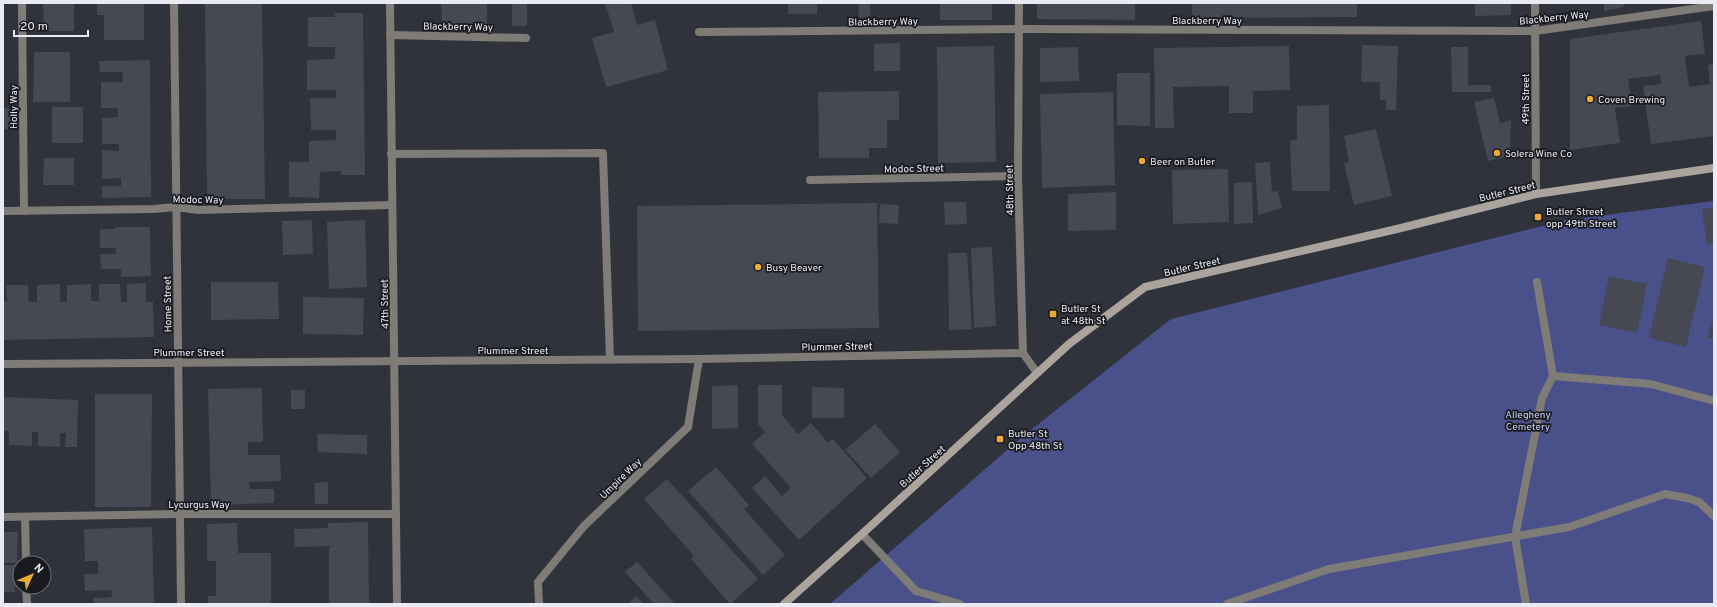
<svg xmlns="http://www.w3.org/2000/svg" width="1717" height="607" viewBox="0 0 1717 607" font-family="Overpass,sans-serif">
<rect width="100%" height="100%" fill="#30323c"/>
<path fill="#49508a" d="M 1714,201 L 1714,604 L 830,604 L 1022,437 L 1171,319 L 1566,220 Z"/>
<g fill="#464853">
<path d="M 43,3 L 74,3 L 74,31 L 44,31 Z"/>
<path d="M 97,3 L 144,3 L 144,40 L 104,40 L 104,15 L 97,15 Z"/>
<path d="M 205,3 L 262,3 L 265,199 L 207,199 Z"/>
<path d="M 441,3 L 487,3 L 487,27 L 442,27 Z"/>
<rect x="512" y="3" width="15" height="23"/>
<path d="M 605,3 L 631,3 L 637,25 L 655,20 L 668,70 L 606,87 L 592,38 L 614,32 Z"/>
<rect x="788" y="3" width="29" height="11"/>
<path d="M 858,3 L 870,3 L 871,17 L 859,18 Z"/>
<rect x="940" y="3" width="52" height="17"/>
<path d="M 1037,3 L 1135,3 L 1135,20 L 1037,19 Z"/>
<path d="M 1192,3 L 1357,3 L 1357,17 L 1192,18 Z"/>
<path d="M 1475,3 L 1511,3 L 1511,15 L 1475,16 Z"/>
<path d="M 1604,3 L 1624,3 L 1624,7 L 1604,11 Z"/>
<path d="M 335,13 L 363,13 L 365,175 L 341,175 L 341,171 L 320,172 L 319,198 L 289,197 L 289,162 L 309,162 L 309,141 L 336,140 L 336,130 L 311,130 L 310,98 L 336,98 L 336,90 L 307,90 L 307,60 L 335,59 L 335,47 L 308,47 L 308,17 L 335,17 Z"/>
<path d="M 1701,21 L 1705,54 L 1685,56 L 1689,87 L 1710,84 L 1708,65 L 1714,64 L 1714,136 L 1651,144 L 1643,86 L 1661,84 L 1660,75 L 1628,79 L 1632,106 L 1615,108 L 1620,143 L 1570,150 L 1570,39 Z"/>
<path d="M 900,43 L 900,71 L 874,71 L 874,44 Z"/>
<path d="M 1362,45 L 1398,46 L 1396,110 L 1386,110 L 1386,100 L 1380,100 L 1380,82 L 1361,82 Z"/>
<path d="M 994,46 L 996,162 L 938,163 L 937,47 Z"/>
<path d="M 1289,46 L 1290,90 L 1253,91 L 1253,113 L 1229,113 L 1229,86 L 1173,87 L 1174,128 L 1155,128 L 1154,48 Z"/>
<path d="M 1078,47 L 1079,81 L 1040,82 L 1040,48 Z"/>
<path d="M 1451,47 L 1468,47 L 1468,85 L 1491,85 L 1491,92 L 1452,92 Z"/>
<path d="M 34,52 L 70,52 L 70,102 L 33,102 Z"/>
<path d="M 150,60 L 151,197 L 102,198 L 102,186 L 121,186 L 121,178 L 102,179 L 102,150 L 119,151 L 119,144 L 102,144 L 102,118 L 118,117 L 118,108 L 101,108 L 101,82 L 123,82 L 122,72 L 100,72 L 99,61 Z"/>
<path d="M 1117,73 L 1150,73 L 1150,126 L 1117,125 Z"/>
<path d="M 899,91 L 899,120 L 887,120 L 887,148 L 869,148 L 869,158 L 819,158 L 818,92 Z"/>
<path d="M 1113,92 L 1115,185 L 1042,188 L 1040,94 Z"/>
<path d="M 1494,98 L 1500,123 L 1511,120 L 1510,156 L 1488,161 L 1474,102 Z"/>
<path d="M 1329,105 L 1330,191 L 1292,191 L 1290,141 L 1297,139 L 1297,106 Z"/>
<rect x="52" y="107" width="31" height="36"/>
<path d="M 3,108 L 13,109 L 13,129 L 3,129 Z"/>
<path d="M 1376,129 L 1392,196 L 1354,205 L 1344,163 L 1349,161 L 1344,136 Z"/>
<path d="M 44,158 L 74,158 L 74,185 L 43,185 Z"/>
<path d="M 1270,162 L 1272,192 L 1278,191 L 1282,208 L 1258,215 L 1255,163 Z"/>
<path d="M 1228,169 L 1229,222 L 1173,224 L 1172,170 Z"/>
<path d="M 1252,182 L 1253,223 L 1234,224 L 1234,183 Z"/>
<path d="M 1116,192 L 1116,230 L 1068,231 L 1068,194 Z"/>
<path d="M 944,202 L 966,202 L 967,224 L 945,225 Z"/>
<path d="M 877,203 L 879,328 L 638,331 L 637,206 Z"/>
<path d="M 880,204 L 899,205 L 898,224 L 879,223 Z"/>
<path d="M 1714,208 L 1714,244 L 1707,245 L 1702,209 Z"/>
<path d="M 312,220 L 313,254 L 283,255 L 282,221 Z"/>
<path d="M 365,220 L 367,287 L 329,289 L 327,222 Z"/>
<path d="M 115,227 L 150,227 L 151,276 L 121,277 L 121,269 L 101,269 L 100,254 L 116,254 L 116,248 L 100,248 L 100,229 L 115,229 Z"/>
<path d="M 992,247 L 996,326 L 974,328 L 971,248 Z"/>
<path d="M 948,253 L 967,253 L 972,329 L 949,330 Z"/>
<path d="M 1668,258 L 1705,267 L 1686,347 L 1649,338 Z"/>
<path d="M 1609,276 L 1647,284 L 1637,333 L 1599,325 Z"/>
<path d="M 211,282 L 278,282 L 279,319 L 211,320 Z"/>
<path d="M 146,283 L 146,302 L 153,302 L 154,337 L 3,340 L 3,301 L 7,301 L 6,285 L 28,285 L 29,302 L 37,302 L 37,285 L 60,284 L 60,302 L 67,302 L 67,285 L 91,284 L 91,301 L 99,301 L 99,284 L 120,284 L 121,302 L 127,302 L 127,284 Z"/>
<path d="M 303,297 L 364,298 L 363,335 L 303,334 Z"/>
<path d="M 1714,315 L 1714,339 L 1708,338 Z"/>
<path d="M 738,385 L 738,428 L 712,429 L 712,386 Z"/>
<path d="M 758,385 L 782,385 L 782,415 L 798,434 L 811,423 L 828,443 L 833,439 L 867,478 L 799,540 L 752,488 L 765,476 L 782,496 L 791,488 L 752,444 L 765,432 L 758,424 Z"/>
<path d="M 812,387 L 844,388 L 844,418 L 812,418 Z"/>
<path d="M 262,388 L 263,442 L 248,442 L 248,455 L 280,455 L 281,481 L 249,482 L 250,489 L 274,489 L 274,503 L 211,505 L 208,389 Z"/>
<rect x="291" y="390" width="14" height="19"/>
<path d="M 95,394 L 152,394 L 151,507 L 95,507 Z"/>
<path d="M 3,397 L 78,400 L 77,447 L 65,447 L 66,433 L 60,433 L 60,447 L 38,446 L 38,432 L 32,432 L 32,446 L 9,445 L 9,431 L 3,431 Z"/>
<path d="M 875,424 L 900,452 L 871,478 L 845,450 Z"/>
<path d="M 317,434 L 367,435 L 367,454 L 318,452 Z"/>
<path d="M 716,467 L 749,505 L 744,509 L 785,555 L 763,575 L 688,491 Z"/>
<path d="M 667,479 L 758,579 L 730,604 L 691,559 L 694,556 L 644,499 Z"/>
<path d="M 328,482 L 328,504 L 315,504 L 314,483 Z"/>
<path d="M 368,522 L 369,604 L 329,604 L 329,547 L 333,546 L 295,547 L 294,529 L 328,528 L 328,523 Z"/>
<path d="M 237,523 L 238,553 L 271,553 L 271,604 L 208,604 L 208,596 L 216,596 L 216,561 L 207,561 L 207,524 Z"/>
<path d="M 152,527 L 154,604 L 94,604 L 93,598 L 112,597 L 111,590 L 85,591 L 84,574 L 98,574 L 98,561 L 85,561 L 84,529 Z"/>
<path d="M 3,532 L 18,532 L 17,563 L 3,563 Z"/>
<path d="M 637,562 L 675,604 L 654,604 L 625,572 Z"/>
<path d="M 3,565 L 18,565 L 18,576 L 15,576 L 15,592 L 3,592 Z"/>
<path d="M 636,596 L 644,604 L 628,604 Z"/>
</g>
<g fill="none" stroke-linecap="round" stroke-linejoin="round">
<g stroke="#7f7b76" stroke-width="8">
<path d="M 22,3 L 24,211"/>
<path d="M 699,32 L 1020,29 L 1535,31 L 1714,6"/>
<path d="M 390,35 L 526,38"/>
<path d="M 391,154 L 603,153 L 610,359"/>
<path d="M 3,211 L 154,209 L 176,207 L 198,210 L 392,205"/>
<path d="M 1553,376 L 1651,384 L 1714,401"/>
<path d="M 3,517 L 179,514 L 395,514"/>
<path d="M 25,517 L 26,563"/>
<path d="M 862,534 L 916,591 L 960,604"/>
<path d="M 26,587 L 27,604"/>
<path d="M 539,604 L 538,582 L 584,526 L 688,427 L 699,359"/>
<path d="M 1227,604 L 1329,569 L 1569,527 L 1665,494 L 1687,498 L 1699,502 L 1714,516"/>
<path d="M 1526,604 L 1515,537 L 1542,398 L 1553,376 L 1537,282"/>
</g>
<g stroke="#7f7b76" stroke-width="8">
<path d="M 174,3 L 181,604"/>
<path d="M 390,3 L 397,604"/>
<path d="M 1019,3 L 1018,176 L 1023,353 L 1037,373"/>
<path d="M 1535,3 L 1536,194"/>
<path d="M 810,180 L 1018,176"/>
<path d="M 3,364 L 699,359 L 1023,353"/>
</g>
<path stroke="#aaa49c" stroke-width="8" d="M 784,604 L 862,534 L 1069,344 L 1145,287 L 1397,229 L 1536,194 L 1714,168"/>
</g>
<g fill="#eba93a" stroke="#191a1f" stroke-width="1.5">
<circle cx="1590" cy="99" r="4"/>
<circle cx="1497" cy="153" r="4"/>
<circle cx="1142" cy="161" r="4"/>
<rect x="1534" y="213" width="8" height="8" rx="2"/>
<circle cx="758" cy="267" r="4"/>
<rect x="1049" y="310" width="8" height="8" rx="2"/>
<rect x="996" y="435" width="8" height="8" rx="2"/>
</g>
<g text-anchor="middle" stroke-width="3.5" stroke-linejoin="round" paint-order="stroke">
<g font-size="10" fill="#eaebf2" stroke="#191a1f">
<text transform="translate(1554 17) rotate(-6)" y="4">Blackberry Way</text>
<text x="1207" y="24">Blackberry Way</text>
<text transform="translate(883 21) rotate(-1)" y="4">Blackberry Way</text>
<text transform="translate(458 26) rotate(1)" y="4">Blackberry Way</text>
<text transform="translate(1525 99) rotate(-90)" y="4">49th Street</text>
<text transform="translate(13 107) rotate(-90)" y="4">Holly Way</text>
<text transform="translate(914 168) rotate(-1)" y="4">Modoc Street</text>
<text transform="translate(1009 190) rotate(-91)" y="4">48th Street</text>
<text transform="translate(1507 191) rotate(-14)" y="4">Butler Street</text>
<text transform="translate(198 199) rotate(1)" y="4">Modoc Way</text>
<text transform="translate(1192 266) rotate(-13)" y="4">Butler Street</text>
<text transform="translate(167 304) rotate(-91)" y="4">Home Street</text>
<text transform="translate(384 304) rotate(-91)" y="4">47th Street</text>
<text transform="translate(837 346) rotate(-1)" y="4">Plummer Street</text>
<text x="513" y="354">Plummer Street</text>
<text x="189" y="356">Plummer Street</text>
<text transform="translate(922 466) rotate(-42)" y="4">Butler Street</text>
<text transform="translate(620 478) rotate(-44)" y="4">Umpire Way</text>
<text x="199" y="508">Lycurgus Way</text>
</g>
<g font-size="10" fill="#eaebf2" stroke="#191a1f" text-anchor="start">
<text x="1598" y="103">Coven Brewing</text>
<text x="1505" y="157">Solera Wine Co</text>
<text x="1150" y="165">Beer on Butler</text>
<text x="1546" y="215">Butler Street<tspan x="1546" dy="12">opp 49th Street</tspan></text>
<text x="766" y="271">Busy Beaver</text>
<text x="1061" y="312">Butler St<tspan x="1061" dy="12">at 48th St</tspan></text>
<text x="1008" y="437">Butler St<tspan x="1008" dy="12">Opp 48th St</tspan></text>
</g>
<g font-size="10" fill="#cbd3fe" stroke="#191a1f">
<text x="1528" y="418">Allegheny<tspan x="1528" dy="12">Cemetery</tspan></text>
</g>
</g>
<rect width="1717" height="607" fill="none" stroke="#eaebf2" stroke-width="8"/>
<g transform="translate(32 575) rotate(46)"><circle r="19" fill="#191a1f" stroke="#6d6e73"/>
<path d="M0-3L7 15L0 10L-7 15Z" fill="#eba93a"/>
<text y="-6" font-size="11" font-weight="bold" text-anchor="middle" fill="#eaebf2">N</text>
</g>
<path d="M14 30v6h74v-6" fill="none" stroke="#eaebf2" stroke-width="2"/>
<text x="20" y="30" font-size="12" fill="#eaebf2" stroke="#191a1f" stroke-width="3" paint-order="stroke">20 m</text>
</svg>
